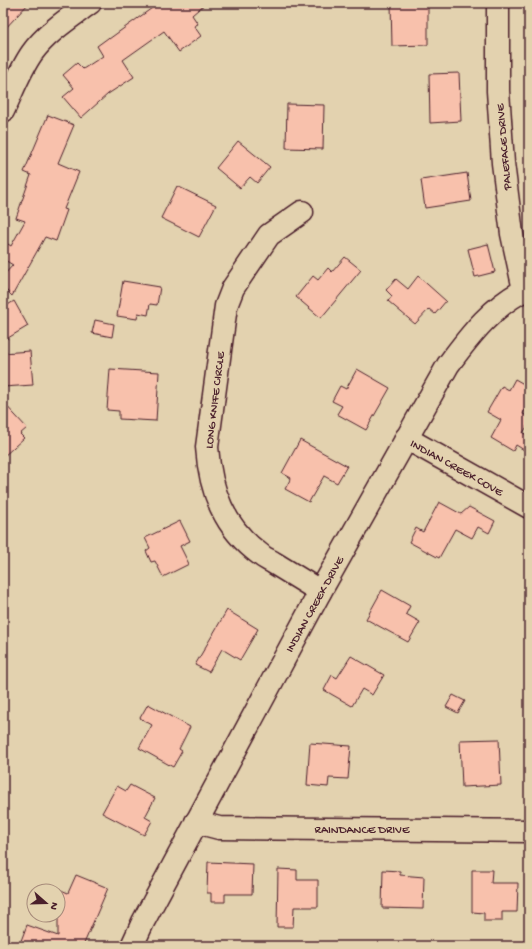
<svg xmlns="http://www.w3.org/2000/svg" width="532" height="949" viewBox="0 0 532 949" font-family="'Gochi Hand',sans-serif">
<rect width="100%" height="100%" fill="#e3d2af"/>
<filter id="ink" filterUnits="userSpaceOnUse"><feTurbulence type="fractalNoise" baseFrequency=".025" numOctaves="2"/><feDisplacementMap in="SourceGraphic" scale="8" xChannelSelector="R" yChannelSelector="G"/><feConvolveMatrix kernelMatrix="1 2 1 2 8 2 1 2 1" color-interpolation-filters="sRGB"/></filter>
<g filter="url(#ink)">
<g fill="#f8c1ac" stroke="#4a1f2b">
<path d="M 3,3 L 29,3 L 3,31 Z"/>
<path d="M 159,3 L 206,3 L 192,15 L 198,24 L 194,26 L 201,36 L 179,52 L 164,31 L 123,60 L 134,77 L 108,94 L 81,118 L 63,97 L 74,88 L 63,75 L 77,63 L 83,69 L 103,56 L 97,46 L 108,38 L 109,39 Z"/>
<path d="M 391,3 L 428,3 L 428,45 L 392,46 Z"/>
<path d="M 459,73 L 461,121 L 430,123 L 429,74 Z"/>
<path d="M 287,104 L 324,105 L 323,149 L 286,148 Z"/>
<path d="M 48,115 L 74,125 L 58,163 L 79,172 L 64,209 L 67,210 L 56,241 L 45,237 L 12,296 L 3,287 L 3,276 L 13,265 L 3,259 L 3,241 L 11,246 L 25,221 L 16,218 L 31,175 L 24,172 Z"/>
<path d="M 238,141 L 270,167 L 257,183 L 250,177 L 240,188 L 216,168 Z"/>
<path d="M 467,173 L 471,201 L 425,208 L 421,180 Z"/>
<path d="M 177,186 L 216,205 L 199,237 L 161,218 Z"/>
<path d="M 488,244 L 495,272 L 475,277 L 468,249 Z"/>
<path d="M 345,257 L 361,270 L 321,318 L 296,297 L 313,276 L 318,280 L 328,268 L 332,272 Z"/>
<path d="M 418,276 L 446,301 L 435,314 L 429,309 L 415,324 L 388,301 L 392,296 L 386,290 L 396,279 L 408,289 Z"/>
<path d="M 123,281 L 160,287 L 157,305 L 150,304 L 148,315 L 138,313 L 137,319 L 117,316 Z"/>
<path d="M 14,301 L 28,326 L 3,341 L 3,308 Z"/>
<path d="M 95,320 L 114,324 L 112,337 L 92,333 Z"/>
<path d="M 30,351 L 33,385 L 3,387 L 3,353 Z"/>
<path d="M 110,369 L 159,372 L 156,421 L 119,419 L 119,411 L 107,410 Z"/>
<path d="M 357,369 L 390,388 L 366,430 L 337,414 L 342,406 L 332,401 L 340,386 L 346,389 Z"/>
<path d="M 515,379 L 529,387 L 529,402 L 523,414 L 529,417 L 529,423 L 523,433 L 529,436 L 529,453 L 516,445 L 513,451 L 491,438 L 501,420 L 487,412 L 502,386 L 509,390 Z"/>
<path d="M 3,402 L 27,428 L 20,434 L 24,438 L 3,457 Z"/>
<path d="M 300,440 L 347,466 L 337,483 L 324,476 L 309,502 L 285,489 L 291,478 L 282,473 Z"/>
<path d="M 439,502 L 461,514 L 469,507 L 495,521 L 489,533 L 478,527 L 472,538 L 455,529 L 439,558 L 409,542 L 416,528 L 423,532 Z"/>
<path d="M 180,521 L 190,541 L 180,546 L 189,564 L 163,577 L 155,561 L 151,562 L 146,551 L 150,548 L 145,538 Z"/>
<path d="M 382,590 L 410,606 L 406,614 L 420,622 L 408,642 L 366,619 Z"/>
<path d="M 227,610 L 258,629 L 240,660 L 222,649 L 209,672 L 195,665 Z"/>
<path d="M 351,656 L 384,675 L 372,695 L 362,689 L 352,706 L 324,690 L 332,675 L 337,678 Z"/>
<path d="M 453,695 L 465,701 L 458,713 L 446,707 Z"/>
<path d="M 148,704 L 190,727 L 179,749 L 182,751 L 173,767 L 139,748 L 152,725 L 140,718 Z"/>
<path d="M 499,739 L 501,785 L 462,787 L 460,740 Z"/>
<path d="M 310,743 L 351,746 L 348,779 L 329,778 L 328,787 L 307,785 Z"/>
<path d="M 130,785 L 155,798 L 145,817 L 152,821 L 144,835 L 102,813 L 117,786 L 126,791 Z"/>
<path d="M 208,862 L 253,864 L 252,894 L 225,894 L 225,902 L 211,902 L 211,893 L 207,893 Z"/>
<path d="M 278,869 L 297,870 L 297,880 L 318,880 L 318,907 L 294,907 L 293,927 L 277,927 Z"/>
<path d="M 383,870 L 400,871 L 400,875 L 424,877 L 423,909 L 382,908 Z"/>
<path d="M 472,870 L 492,870 L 491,883 L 518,883 L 517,912 L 502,912 L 502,921 L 484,921 L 484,913 L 472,912 Z"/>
<path d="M 76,875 L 108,888 L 83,946 L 19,946 L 27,925 L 58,936 L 58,898 L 61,890 L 68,893 Z"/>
</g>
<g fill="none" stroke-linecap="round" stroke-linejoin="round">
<g stroke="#4a1f2b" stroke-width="25">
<g id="minor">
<path d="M 498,3 L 498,91 L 503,163 L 512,234 L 524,290"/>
<path d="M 3,111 C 12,92 20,70 32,53 C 46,33 71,17 90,3"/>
<path d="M 302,212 L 269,235 L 233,288 L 226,306 L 207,447 C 210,491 224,528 261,555 C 265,559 270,560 274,563 C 287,571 300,579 313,587 L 320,592"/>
<path d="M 406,438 L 529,507"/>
<path d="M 196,822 L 219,828 L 529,831"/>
<path d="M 132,946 L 143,922 L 320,592 L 448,365 C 470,335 494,304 529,288"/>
</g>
</g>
<use href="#minor" stroke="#e3d2af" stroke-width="22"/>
</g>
</g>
<g text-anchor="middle" stroke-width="3.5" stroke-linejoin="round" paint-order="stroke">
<g font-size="12" fill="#4a1f2b" stroke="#e3d2af">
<text transform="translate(503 147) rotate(-95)" y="4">PALEFACE DRIVE</text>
<text transform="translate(214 400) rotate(-83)" y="4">LONG KNIFE CIRCLE</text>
<text transform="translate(457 467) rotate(29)" y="4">INDIAN CREEK COVE</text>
<text transform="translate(314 604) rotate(-61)" y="4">INDIAN CREEK DRIVE</text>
<text x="362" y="833">RAINDANCE DRIVE</text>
</g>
</g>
<rect width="532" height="949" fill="none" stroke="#e3d2af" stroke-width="16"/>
<rect x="8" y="8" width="516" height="933" fill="none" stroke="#4a1f2b" stroke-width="1.5" filter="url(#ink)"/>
<g transform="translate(46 903) rotate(110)"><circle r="19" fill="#e3d2af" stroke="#a68a7a"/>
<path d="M0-3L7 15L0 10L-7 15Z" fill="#4a1f2b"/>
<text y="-6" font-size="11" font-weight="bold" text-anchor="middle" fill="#4a1f2b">N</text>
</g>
</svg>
